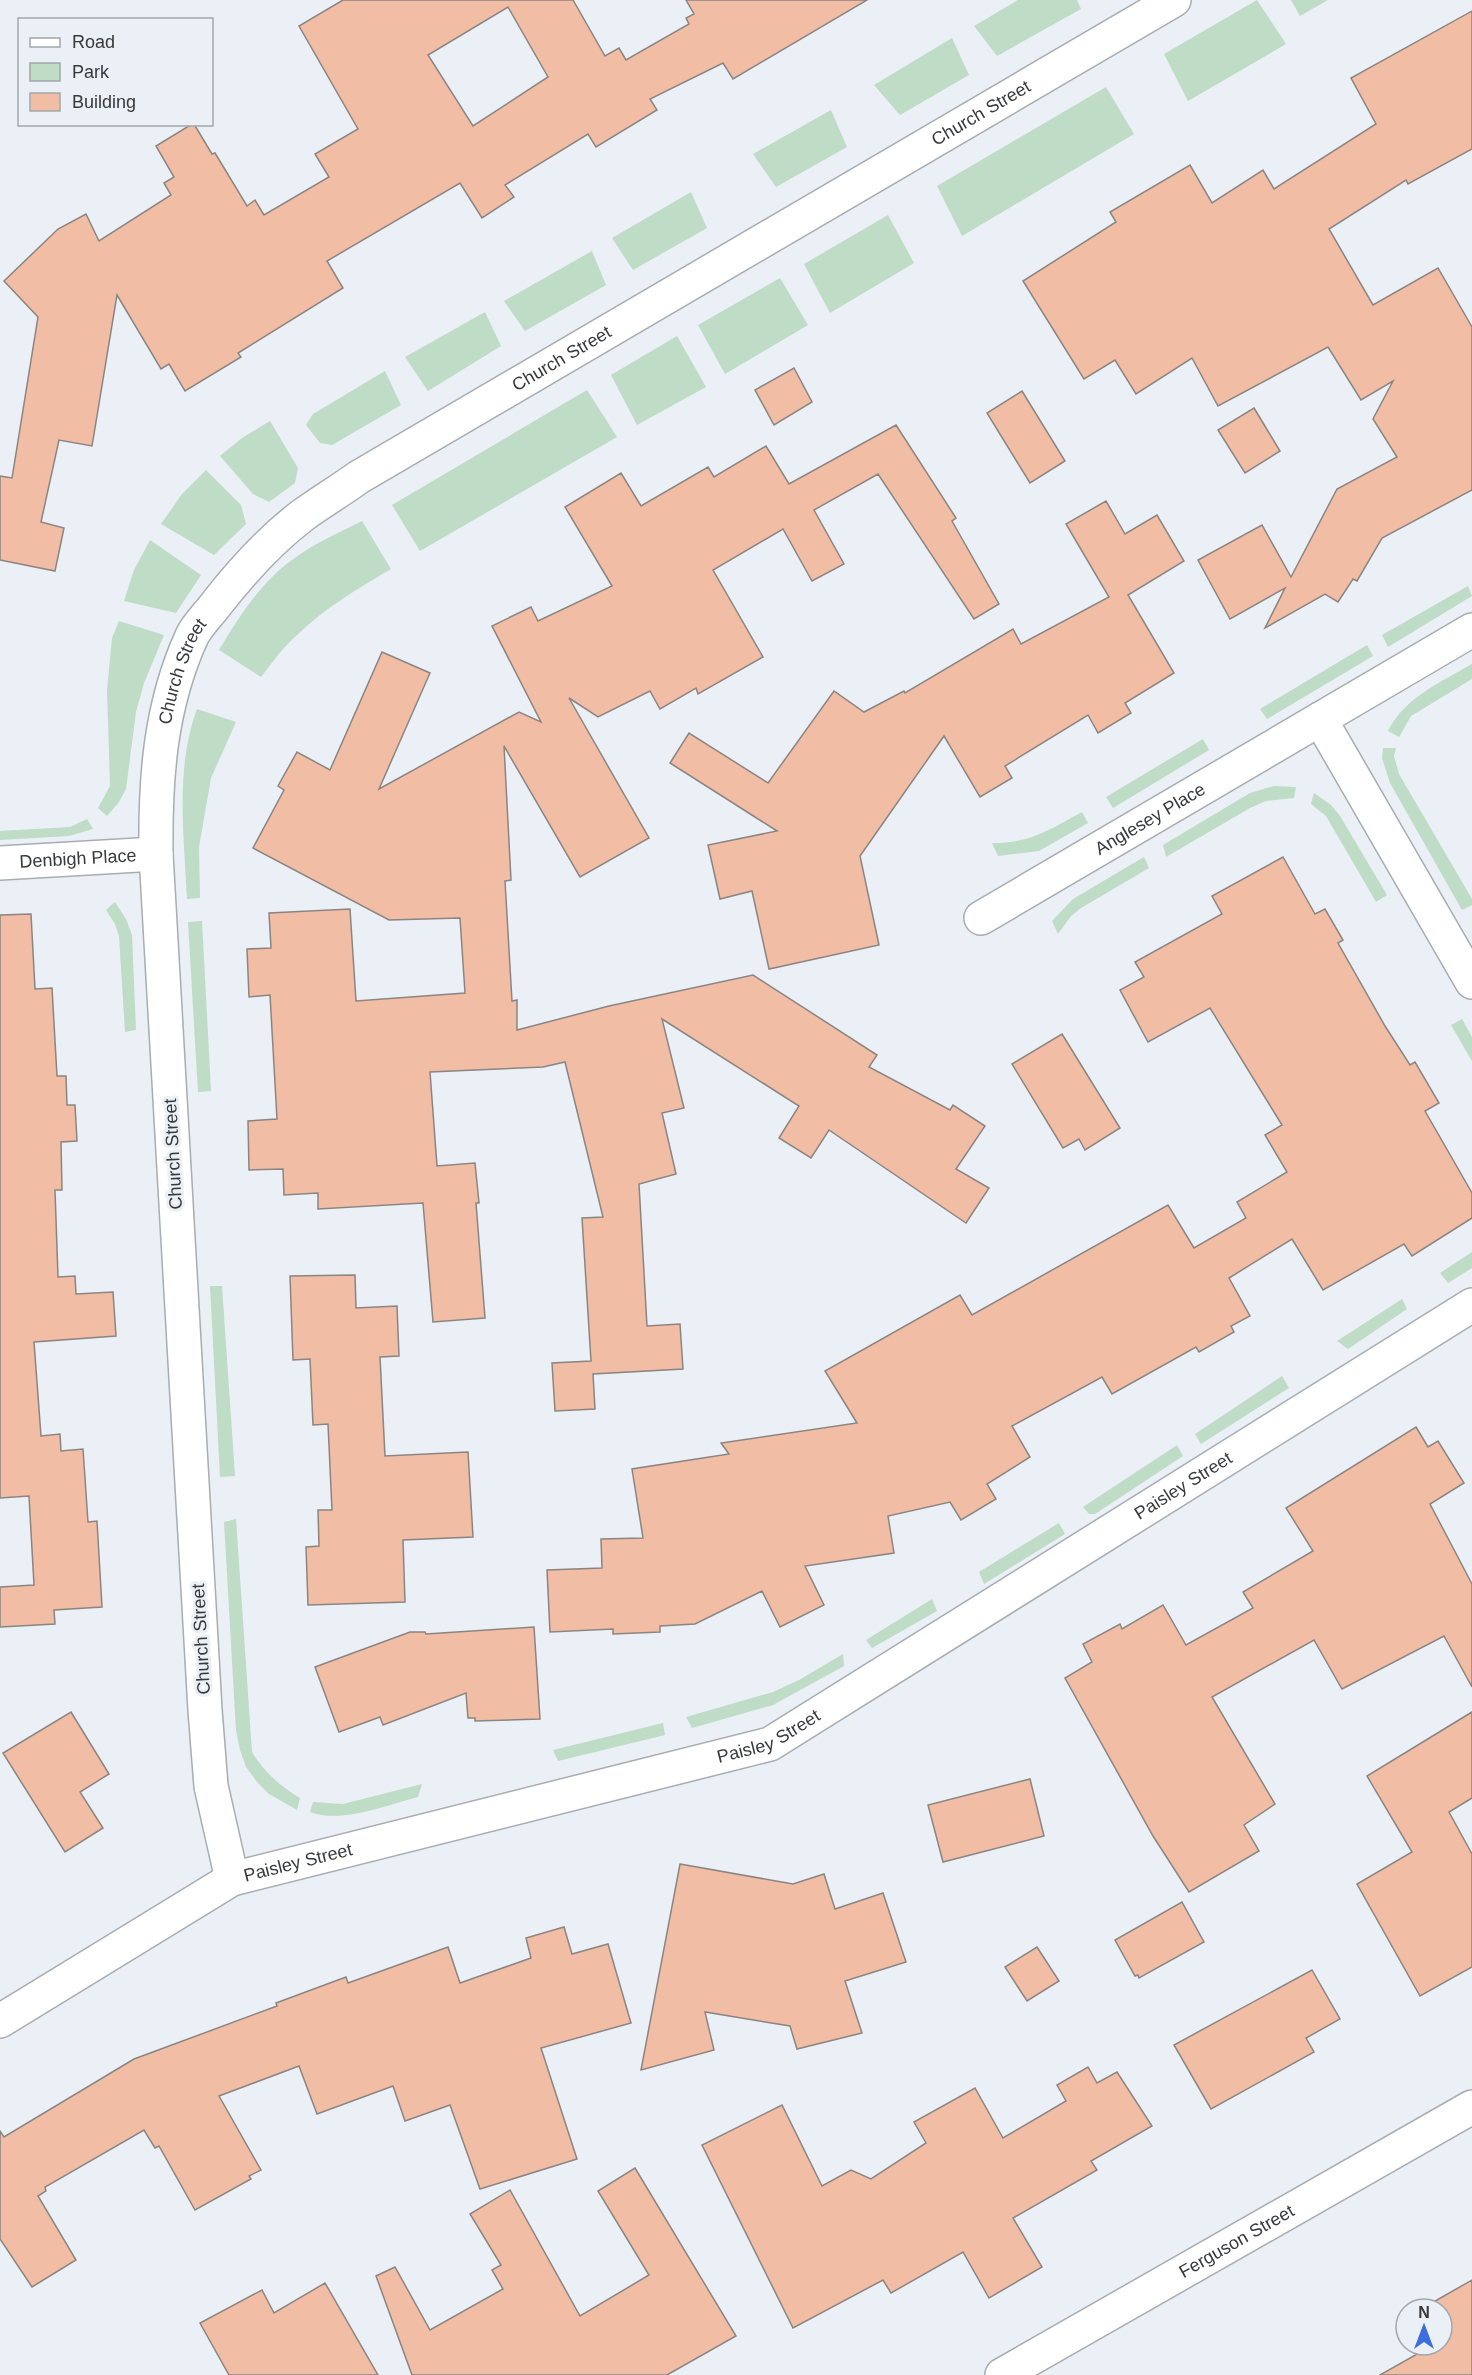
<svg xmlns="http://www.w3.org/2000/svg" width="1472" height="2375" viewBox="0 0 1472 2375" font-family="Helvetica,sans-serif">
<rect width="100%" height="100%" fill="#eaf0f5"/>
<g fill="#bedcc6">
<path d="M 1018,0 L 1077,0 L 1081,9 L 997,56 L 974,26 Z"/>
<path d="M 1257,0 L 1286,44 L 1188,101 L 1164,54 Z"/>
<path d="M 1291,0 L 1328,0 L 1300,16 Z"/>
<path d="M 952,38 L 969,75 L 900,115 L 874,85 Z"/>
<path d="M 1106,87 L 1134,134 L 962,236 L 937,186 Z"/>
<path d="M 831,110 L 847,147 L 776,187 L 753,154 Z"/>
<path d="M 691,192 L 707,228 L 633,270 L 612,238 Z"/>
<path d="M 888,215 L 914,263 L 830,313 L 804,264 Z"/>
<path d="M 592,251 L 606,285 L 525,331 L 504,301 Z"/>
<path d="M 780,278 L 808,325 L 725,374 L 698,325 Z"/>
<path d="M 485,312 L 501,346 L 428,391 L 405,357 Z"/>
<path d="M 677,336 L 706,387 L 637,425 L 611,375 Z"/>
<path d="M 385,371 L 401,405 L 332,445 L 320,443 L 306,425 L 313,414 Z"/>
<path d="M 587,390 L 617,437 L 420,551 L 392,505 Z"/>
<path d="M 270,421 L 298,468 L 295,483 L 269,502 L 253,494 L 220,456 L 242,438 Z"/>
<path d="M 206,470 L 241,505 L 246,524 L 214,555 L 161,524 L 182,494 Z"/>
<path d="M 362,521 L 391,569 C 357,589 325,608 297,635 C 283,647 272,663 261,677 L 219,650 C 239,617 260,583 292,560 C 313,544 338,533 362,521 Z"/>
<path d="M 150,540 L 201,575 L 176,613 L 124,601 L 134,570 Z"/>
<path d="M 1468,586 L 1472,596 L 1388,647 L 1382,635 Z"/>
<path d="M 119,621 L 164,635 L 144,683 L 136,712 L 126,789 L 119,802 L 107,816 L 98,808 L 110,786 L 107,690 L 112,638 Z"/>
<path d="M 1367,645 L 1373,656 L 1267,719 L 1260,709 Z"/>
<path d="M 1472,664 L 1472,679 L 1411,716 L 1399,737 L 1388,731 C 1404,698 1441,682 1472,664 Z"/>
<path d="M 197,709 L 236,722 L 211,778 L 199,847 L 200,898 L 187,899 C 184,837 175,768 197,709 Z"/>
<path d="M 1203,739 L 1209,750 L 1113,808 L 1106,797 Z"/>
<path d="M 1383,748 L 1396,748 L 1394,756 L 1399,774 L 1472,899 L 1472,905 L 1462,910 L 1390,783 L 1382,758 Z"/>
<path d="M 1274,786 L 1296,787 L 1294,798 L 1266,801 L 1250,808 L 1166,857 L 1163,845 L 1250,793 Z"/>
<path d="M 1314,793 L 1331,805 L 1340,816 L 1387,895 L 1376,902 L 1326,816 L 1311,804 Z"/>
<path d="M 1082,812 L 1088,823 L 1039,851 L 998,856 L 992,843 C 1031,843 1049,830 1082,812 Z"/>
<path d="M 87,819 L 93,829 L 69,836 L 0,840 L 0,831 L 70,827 Z"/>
<path d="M 1144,857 L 1149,868 L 1081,908 L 1071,916 L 1058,934 L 1052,921 L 1073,899 Z"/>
<path d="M 115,902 L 126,919 L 132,935 L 136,1030 L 125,1032 L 119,936 L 115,924 L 106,910 Z"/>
<path d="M 202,921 L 211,1091 L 198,1092 L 188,922 Z"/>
<path d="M 1462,1019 L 1472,1037 L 1472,1061 L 1451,1025 Z"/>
<path d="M 1472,1252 L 1472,1268 L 1448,1283 L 1440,1273 Z"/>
<path d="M 210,1286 L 222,1286 L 235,1476 L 220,1477 Z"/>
<path d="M 1402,1299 L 1407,1309 L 1348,1349 L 1337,1341 Z"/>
<path d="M 1282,1376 L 1289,1388 L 1201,1444 L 1195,1434 Z"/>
<path d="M 1177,1445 L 1183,1456 L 1095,1514 L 1089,1514 L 1083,1507 Z"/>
<path d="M 236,1519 L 252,1752 C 264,1772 280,1786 300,1798 L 297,1810 L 269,1794 L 257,1782 L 246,1767 L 240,1750 L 236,1730 L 224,1522 Z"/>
<path d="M 1059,1523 L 1065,1534 L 984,1584 L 979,1572 Z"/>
<path d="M 932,1599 L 937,1611 L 872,1648 L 866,1640 Z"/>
<path d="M 843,1654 L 844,1666 L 773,1705 L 692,1728 L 686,1717 L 773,1692 L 799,1680 Z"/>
<path d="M 663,1723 L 665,1735 L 558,1761 L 553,1750 Z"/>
<path d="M 422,1784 L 418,1797 C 387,1805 341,1824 310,1812 L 313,1802 L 343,1804 Z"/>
</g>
<g fill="#f2bda5" stroke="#8b8582" stroke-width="1.5" fill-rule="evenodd">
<path d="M 343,0 L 573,0 L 605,56 L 619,48 L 626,60 L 689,24 L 686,18 L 694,14 L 686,0 L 867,0 L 733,79 L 723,63 L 650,99 L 657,110 L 596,147 L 588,134 L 505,185 L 514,197 L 482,218 L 460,183 L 327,261 L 343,288 L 238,353 L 241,357 L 185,391 L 169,364 L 161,369 L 117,295 L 92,446 L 59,440 L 41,522 L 64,528 L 55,571 L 0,560 L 0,476 L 12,478 L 38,317 L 4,281 L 58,229 L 86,214 L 99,241 L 171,195 L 164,183 L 174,177 L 156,146 L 192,124 L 194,124 L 212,154 L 215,153 L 247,206 L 255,200 L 264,215 L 329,177 L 315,154 L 358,129 L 299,26 ZM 508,7 L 548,77 L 473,126 L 428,55 Z"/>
<path d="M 1472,11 L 1472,149 L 1408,184 L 1406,180 L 1329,229 L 1373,305 L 1438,268 L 1472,327 L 1472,490 L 1382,538 L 1357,581 L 1353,579 L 1338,602 L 1325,594 L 1265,628 L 1285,588 L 1230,619 L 1198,560 L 1262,525 L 1291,577 L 1337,489 L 1397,457 L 1373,419 L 1393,381 L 1361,400 L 1328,347 L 1218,406 L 1192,358 L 1136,394 L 1115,360 L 1084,379 L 1023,281 L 1116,222 L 1110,212 L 1190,165 L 1212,203 L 1263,170 L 1274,189 L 1376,124 L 1351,78 Z"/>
<path d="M 794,368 L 812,402 L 774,425 L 755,390 Z"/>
<path d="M 1022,391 L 1065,461 L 1030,483 L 987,413 Z"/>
<path d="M 1254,408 L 1280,451 L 1245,473 L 1218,430 Z"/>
<path d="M 896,425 L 956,518 L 952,521 L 999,604 L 974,619 L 878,474 L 814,510 L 844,564 L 812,581 L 783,529 L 713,570 L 763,657 L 698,694 L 696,688 L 660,709 L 650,691 L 598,717 L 569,698 L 649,838 L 580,877 L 504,746 L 511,880 L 505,881 L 512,1001 L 517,1000 L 517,1030 L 609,1006 L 753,975 L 877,1055 L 869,1067 L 950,1110 L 953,1105 L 985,1126 L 956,1169 L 989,1188 L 966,1223 L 829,1130 L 811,1158 L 779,1138 L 799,1106 L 662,1019 L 684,1108 L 662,1113 L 676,1174 L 639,1184 L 647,1326 L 680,1324 L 683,1369 L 593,1374 L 595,1409 L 555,1411 L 552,1363 L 591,1361 L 582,1218 L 603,1217 L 565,1062 L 543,1067 L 430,1072 L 437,1166 L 475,1163 L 479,1203 L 476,1203 L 485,1318 L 433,1322 L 423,1203 L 318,1209 L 318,1193 L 284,1195 L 283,1169 L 249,1170 L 248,1121 L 277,1119 L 270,995 L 249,997 L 247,949 L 271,948 L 269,913 L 350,909 L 356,1001 L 465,993 L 460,918 L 389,920 L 253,848 L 284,790 L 278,786 L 297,752 L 330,770 L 382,652 L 430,673 L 379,789 L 519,712 L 541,722 L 492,626 L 531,607 L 538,621 L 612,586 L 565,507 L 621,473 L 641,506 L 708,467 L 714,477 L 766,446 L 789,484 Z"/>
<path d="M 1106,501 L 1125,534 L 1157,515 L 1184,561 L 1128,595 L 1174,673 L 1125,703 L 1131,713 L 1098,733 L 1088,715 L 1005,766 L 1012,778 L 980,797 L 944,736 L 860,856 L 879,945 L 769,969 L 752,891 L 720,899 L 708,845 L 777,831 L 670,763 L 689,733 L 768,783 L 834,691 L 864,712 L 904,691 L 905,693 L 1013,629 L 1021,644 L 1109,597 L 1066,524 Z"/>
<path d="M 1283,857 L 1315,914 L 1325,909 L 1343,940 L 1338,943 L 1385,1026 L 1410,1065 L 1415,1062 L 1439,1103 L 1425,1111 L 1472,1193 L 1472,1218 L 1412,1256 L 1404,1244 L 1323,1290 L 1292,1239 L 1229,1278 L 1250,1316 L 1231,1326 L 1234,1332 L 1199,1352 L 1196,1347 L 1112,1394 L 1102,1377 L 1012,1426 L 1030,1457 L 987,1484 L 996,1499 L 961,1520 L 950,1502 L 888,1516 L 894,1553 L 805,1566 L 824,1605 L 780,1627 L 762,1591 L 695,1624 L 660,1626 L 660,1632 L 613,1634 L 613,1629 L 550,1632 L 547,1570 L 602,1568 L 601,1539 L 643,1538 L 632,1469 L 729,1454 L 721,1443 L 857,1423 L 825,1371 L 960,1295 L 972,1315 L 1168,1205 L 1194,1248 L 1246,1218 L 1237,1202 L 1287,1172 L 1265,1135 L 1282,1125 L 1210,1008 L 1148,1042 L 1120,990 L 1144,977 L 1135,962 L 1222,914 L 1212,896 Z"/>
<path d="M 31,914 L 35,989 L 52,988 L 57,1076 L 66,1076 L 67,1105 L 75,1105 L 77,1141 L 61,1142 L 62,1190 L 55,1190 L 58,1277 L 75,1276 L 76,1294 L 113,1292 L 116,1336 L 34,1342 L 41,1436 L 60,1434 L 61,1451 L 83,1449 L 88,1522 L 97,1521 L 102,1607 L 54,1610 L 55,1624 L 0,1627 L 0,1587 L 34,1585 L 29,1496 L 0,1498 L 0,915 Z"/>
<path d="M 1062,1034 L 1120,1128 L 1085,1150 L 1079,1139 L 1063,1148 L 1012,1064 Z"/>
<path d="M 355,1275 L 356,1308 L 397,1306 L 399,1356 L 380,1357 L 385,1456 L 468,1452 L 473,1537 L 403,1540 L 405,1602 L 308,1605 L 306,1547 L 319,1546 L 318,1510 L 332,1510 L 328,1424 L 313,1425 L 310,1359 L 293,1360 L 290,1276 Z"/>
<path d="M 1416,1427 L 1428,1447 L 1438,1441 L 1464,1483 L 1430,1504 L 1472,1584 L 1472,1687 L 1444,1636 L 1342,1689 L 1314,1640 L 1212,1697 L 1275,1804 L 1244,1825 L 1259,1851 L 1189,1892 L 1153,1836 L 1065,1678 L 1092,1662 L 1083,1644 L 1120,1624 L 1122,1629 L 1163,1605 L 1186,1645 L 1253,1608 L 1243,1592 L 1313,1551 L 1286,1508 Z"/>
<path d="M 534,1627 L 540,1719 L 475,1721 L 475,1718 L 468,1718 L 466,1693 L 383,1725 L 380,1717 L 339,1732 L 315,1667 L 410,1632 L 425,1632 L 426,1634 Z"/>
<path d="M 71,1712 L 109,1774 L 80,1792 L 103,1828 L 65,1852 L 3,1753 Z"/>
<path d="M 1472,1712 L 1472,1798 L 1449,1812 L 1472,1854 L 1472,1967 L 1420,1996 L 1357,1884 L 1412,1852 L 1367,1776 Z"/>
<path d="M 1030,1779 L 1044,1836 L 943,1862 L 928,1805 Z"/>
<path d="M 680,1864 L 793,1884 L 824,1874 L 835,1909 L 883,1893 L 906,1962 L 845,1981 L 862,2033 L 797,2049 L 790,2026 L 705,2012 L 714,2050 L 641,2070 Z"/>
<path d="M 1182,1902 L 1204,1942 L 1139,1978 L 1138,1975 L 1135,1976 L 1115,1940 Z"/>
<path d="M 564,1927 L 572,1954 L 608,1944 L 631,2023 L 541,2048 L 577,2159 L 480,2189 L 450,2105 L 405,2121 L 393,2086 L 317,2114 L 299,2066 L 219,2096 L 261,2170 L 249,2176 L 251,2179 L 195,2210 L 159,2146 L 155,2148 L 144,2130 L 45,2187 L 46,2191 L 38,2196 L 76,2260 L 32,2287 L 0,2239 L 0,2131 L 4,2137 L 134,2059 L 277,2006 L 276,2003 L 346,1977 L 348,1983 L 448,1947 L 460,1983 L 531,1958 L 526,1938 Z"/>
<path d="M 1037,1947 L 1059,1981 L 1027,2001 L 1005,1967 Z"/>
<path d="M 1312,1970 L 1340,2019 L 1306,2038 L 1314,2052 L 1211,2109 L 1174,2045 Z"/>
<path d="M 1088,2067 L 1097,2083 L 1117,2072 L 1152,2126 L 1091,2161 L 1097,2170 L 1013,2218 L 1042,2267 L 989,2298 L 963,2252 L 891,2293 L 883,2280 L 793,2328 L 702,2145 L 782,2105 L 822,2186 L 851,2170 L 871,2179 L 926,2143 L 914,2122 L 975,2088 L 1003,2138 L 1066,2101 L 1057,2085 Z"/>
<path d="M 635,2168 L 736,2336 L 667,2375 L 412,2375 L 376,2276 L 395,2267 L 430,2330 L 503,2289 L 492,2270 L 501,2265 L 470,2214 L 510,2190 L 580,2316 L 649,2275 L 598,2191 Z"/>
<path d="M 1472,2280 L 1472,2375 L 1380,2375 L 1433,2345 L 1442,2345 L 1442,2309 L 1423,2308 Z"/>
<path d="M 325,2283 L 378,2375 L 229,2375 L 200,2323 L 262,2290 L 274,2313 Z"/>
</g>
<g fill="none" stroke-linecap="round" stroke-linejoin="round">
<g stroke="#a7adb1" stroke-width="36">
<g id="minor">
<path d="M 1320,719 L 1472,982"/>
<path id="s1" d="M 0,863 L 156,854"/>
<path id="s2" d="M 981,918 L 1472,630"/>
<path id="s3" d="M 232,1879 L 211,1786 L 205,1710 L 156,854 C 155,778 160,706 192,636 C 198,624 209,614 217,603 C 242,571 270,540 303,515 C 321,502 341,490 359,477 L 1174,0"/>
<path id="s4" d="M 0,2021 L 232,1879 L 770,1744 L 1472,1305"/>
</g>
</g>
<g stroke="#a7adb1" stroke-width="36">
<g id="tertiary">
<path id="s5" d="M 1002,2375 L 1472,2107"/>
</g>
</g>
<use href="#minor" stroke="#fff" stroke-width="33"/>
<use href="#tertiary" stroke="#fff" stroke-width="33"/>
</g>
<g text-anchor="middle" stroke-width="6" stroke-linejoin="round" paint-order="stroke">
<g font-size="18" fill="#37393b" stroke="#eaf0f5">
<text dy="6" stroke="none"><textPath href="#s3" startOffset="2205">Church Street</textPath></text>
<text dy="6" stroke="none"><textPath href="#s3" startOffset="1719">Church Street</textPath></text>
<text dy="6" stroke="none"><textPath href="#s3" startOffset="1215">Church Street</textPath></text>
<text dy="6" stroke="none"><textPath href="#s2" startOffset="196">Anglesey Place</textPath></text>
<text dy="6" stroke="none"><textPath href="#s1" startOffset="78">Denbigh Place</textPath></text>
<text transform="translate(173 1154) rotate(-93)" y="6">Church Street</text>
<text dy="6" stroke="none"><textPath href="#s4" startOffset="1314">Paisley Street</textPath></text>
<text transform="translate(201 1639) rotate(-93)" y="6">Church Street</text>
<text dy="6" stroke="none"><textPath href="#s4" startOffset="828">Paisley Street</textPath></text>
<text dy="6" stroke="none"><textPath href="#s4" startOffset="340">Paisley Street</textPath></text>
<text dy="6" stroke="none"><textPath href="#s5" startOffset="270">Ferguson Street</textPath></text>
</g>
</g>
<rect x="18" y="18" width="195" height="108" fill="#eaf0f5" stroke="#a2a7ab" stroke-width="1.5"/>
<rect x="30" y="38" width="30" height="9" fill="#ffffff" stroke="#a2a7ab" stroke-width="1.5"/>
<text x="72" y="48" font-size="18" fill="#37393b">Road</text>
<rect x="30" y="63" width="30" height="18" fill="#bedcc6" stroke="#a2a7ab" stroke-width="1.5"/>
<text x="72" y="78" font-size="18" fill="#37393b">Park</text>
<rect x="30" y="93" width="30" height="18" fill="#f2bda5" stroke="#a2a7ab" stroke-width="1.5"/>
<text x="72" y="108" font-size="18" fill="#37393b">Building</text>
<g transform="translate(1424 2327)"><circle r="28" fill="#eaf0f5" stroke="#a2a7ab" stroke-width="1.5"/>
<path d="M0-4.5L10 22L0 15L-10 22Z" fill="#3e6ede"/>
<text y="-9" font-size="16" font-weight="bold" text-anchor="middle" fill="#37393b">N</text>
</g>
</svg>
